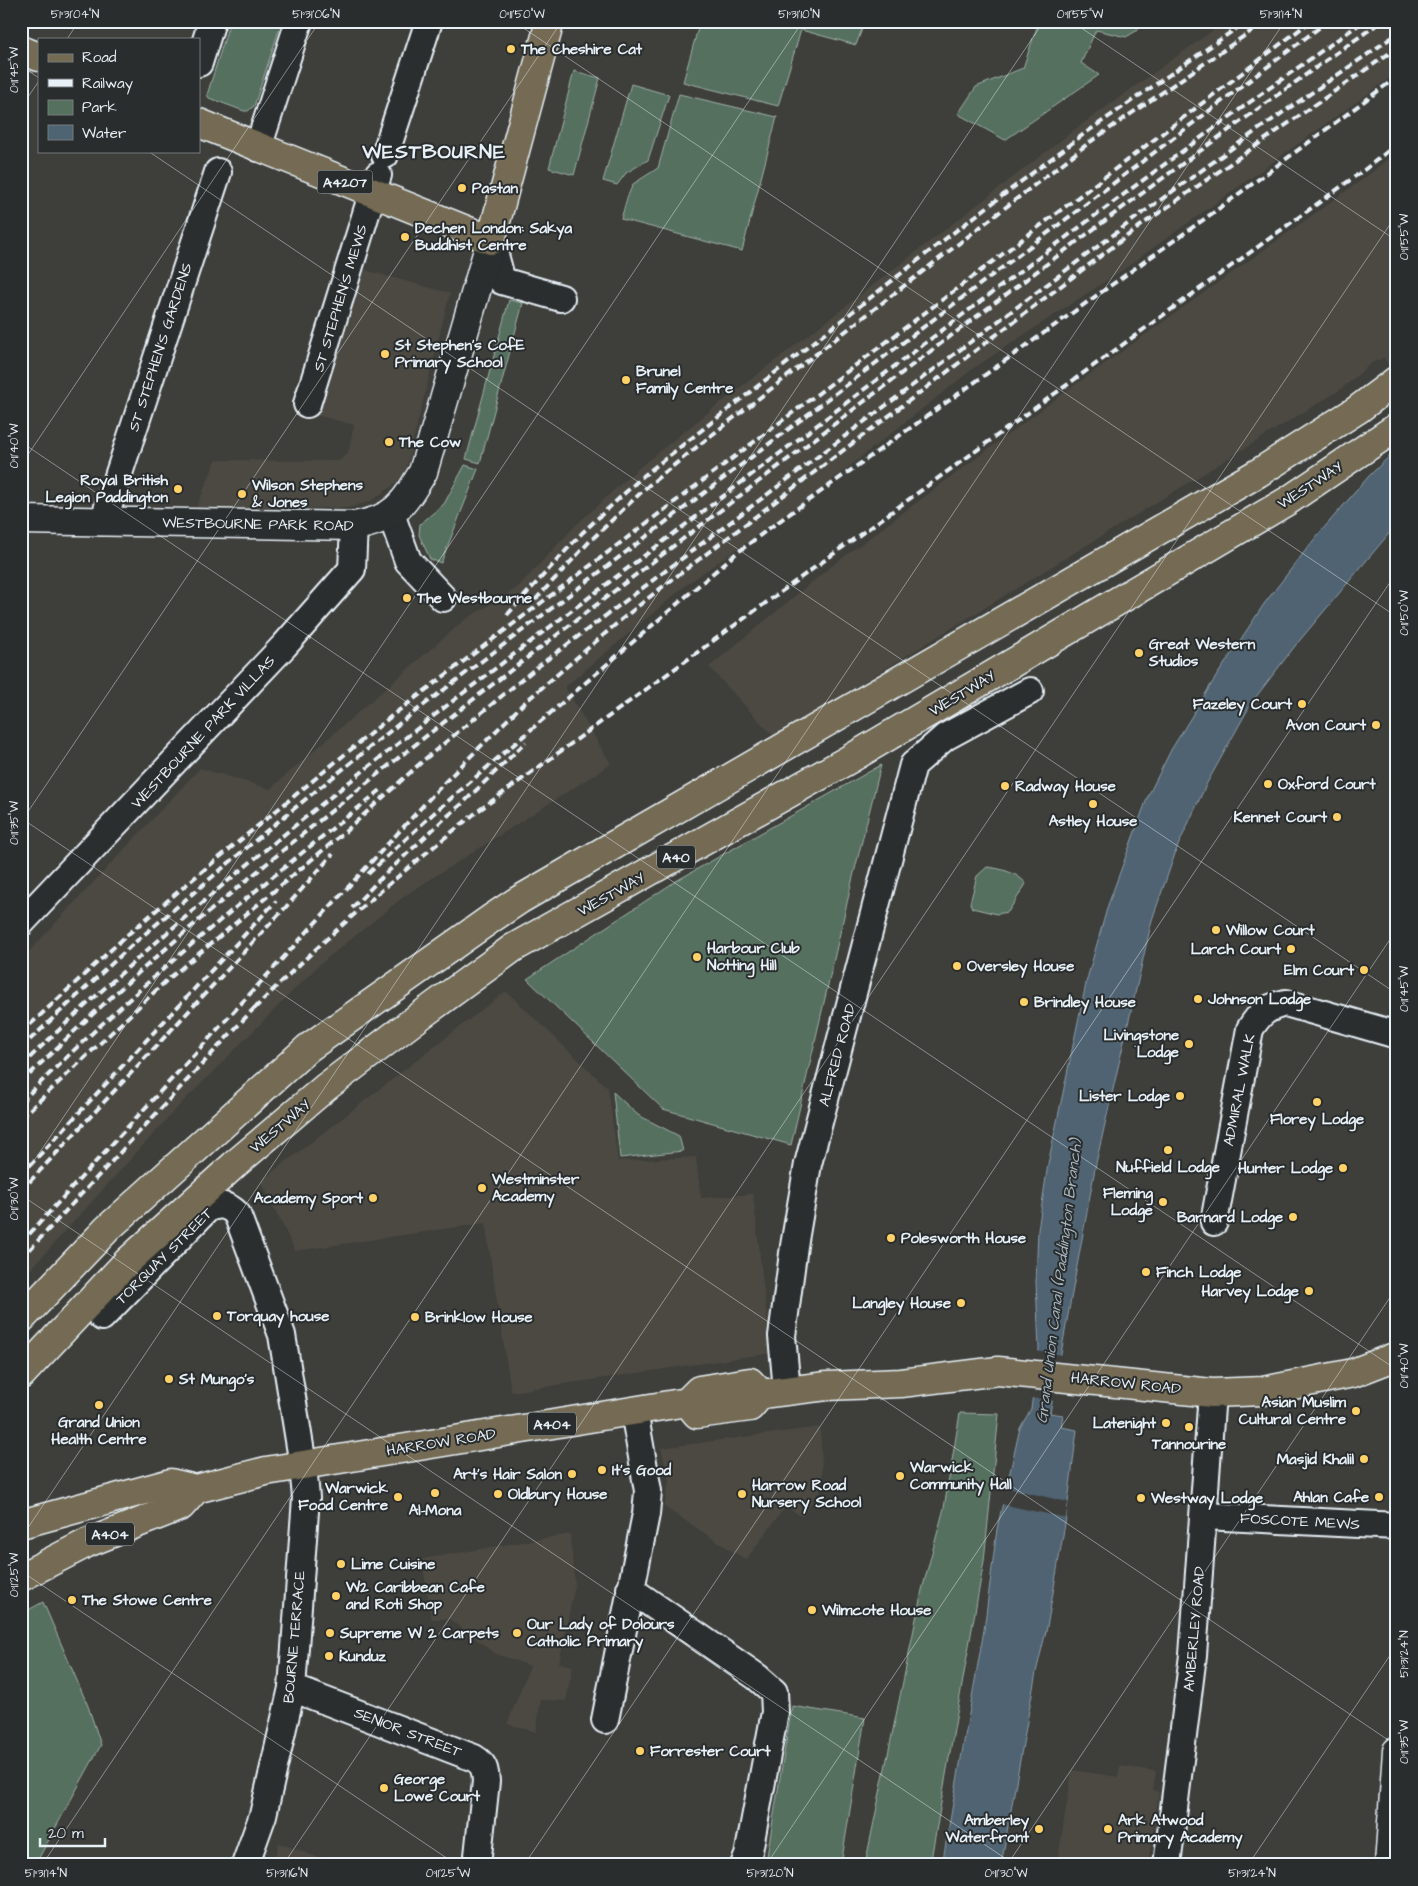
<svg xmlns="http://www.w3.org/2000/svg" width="1418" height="1886" viewBox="0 0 1418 1886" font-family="'Architects Daughter',sans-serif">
<rect width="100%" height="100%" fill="#3e3e3a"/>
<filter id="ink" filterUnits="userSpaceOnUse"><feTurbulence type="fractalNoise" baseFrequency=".02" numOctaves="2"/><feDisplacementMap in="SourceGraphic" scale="10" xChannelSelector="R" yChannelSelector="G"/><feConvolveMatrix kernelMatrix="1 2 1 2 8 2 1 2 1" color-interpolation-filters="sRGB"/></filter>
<g filter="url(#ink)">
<g fill="#4c4942">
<path d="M 1226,21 L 1397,21 L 1397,73 L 1124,269 L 974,368 L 808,499 L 690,582 L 565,687 L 611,764 L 406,895 L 319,965 L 177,1108 L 21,1280 L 21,960 L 200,768 L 270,789 L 463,621 L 518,587 L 575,526 L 636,470 L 715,407 L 1078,127 Z"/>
<path d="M 1397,151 L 1397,369 L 1393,372 L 1384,358 L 1373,362 L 1340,390 L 774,737 L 709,667 L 830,567 L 1065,392 L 1367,176 Z"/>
<path d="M 361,269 L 450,293 L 408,462 L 404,475 L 391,487 L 371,501 L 348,508 L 196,508 L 216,460 L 339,461 L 348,453 L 354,425 L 316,415 Z"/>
<path d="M 506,991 L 608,1088 L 618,1161 L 696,1157 L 701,1198 L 753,1194 L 771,1353 L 511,1392 L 485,1223 L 295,1251 L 261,1181 Z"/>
<path d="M 820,1427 L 823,1486 L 802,1517 L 786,1506 L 746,1560 L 664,1507 L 669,1481 L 661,1448 Z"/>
<path d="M 570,1534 L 575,1585 L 559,1663 L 573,1666 L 566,1701 L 541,1700 L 536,1732 L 507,1724 L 530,1666 L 496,1654 L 449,1619 L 431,1619 L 422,1559 Z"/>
<path d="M 1120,1766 L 1156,1771 L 1153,1790 L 1159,1792 L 1148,1865 L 1057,1865 L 1072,1770 L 1118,1777 Z"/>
<path d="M 279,1843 L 339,1865 L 272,1865 Z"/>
</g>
<g fill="#56705e" stroke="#9fb0ab">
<path d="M 230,21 L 282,21 L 254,106 L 248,111 L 244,111 L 209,98 L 207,95 Z"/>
<path d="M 700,21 L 865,21 L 856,45 L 801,30 L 778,106 L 683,82 Z"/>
<path d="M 1039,21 L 1144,21 L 1138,30 L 1126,37 L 1096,30 L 1081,63 L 1099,75 L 1005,140 L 958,114 L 976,87 L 1023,68 Z"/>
<path d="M 574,71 L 600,78 L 574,175 L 549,168 Z"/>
<path d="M 631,84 L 669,95 L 648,160 L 626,173 L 617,185 L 603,181 Z"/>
<path d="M 679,94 L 777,117 L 742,251 L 621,219 L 627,198 L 633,184 L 658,168 Z"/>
<path d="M 509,300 L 523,303 L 480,463 L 466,459 Z"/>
<path d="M 465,465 L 478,469 L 441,563 L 430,559 L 419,535 L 420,524 L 444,504 Z"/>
<path d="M 881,765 L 853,877 L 791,1145 L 663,1109 L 527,979 L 676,881 Z"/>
<path d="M 987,867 C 999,868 1019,873 1026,884 L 1008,912 L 997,914 L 972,908 L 970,903 L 977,876 Z"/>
<path d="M 613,1092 L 638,1115 L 679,1136 L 683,1151 L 620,1158 Z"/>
<path d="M 960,1413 L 999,1414 L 984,1561 L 930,1865 L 865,1865 L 922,1590 L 944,1508 Z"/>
<path d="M 43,1602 L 88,1706 L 101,1745 L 35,1865 L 21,1865 L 21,1614 Z"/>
<path d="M 792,1706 L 865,1718 L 841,1865 L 786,1865 L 766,1862 Z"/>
</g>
<path fill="#4f6473" stroke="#8c9ca8" d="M 1397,449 L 1397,524 L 1295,646 L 1252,702 L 1207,783 L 1177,848 L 1152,920 L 1096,1163 L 1050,1413 L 1063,1415 L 1061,1427 L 1077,1430 L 1066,1518 L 1047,1627 L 1036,1672 L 1001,1865 L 942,1865 L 984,1630 L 997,1529 L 1020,1428 L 1031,1409 L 1039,1349 L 1036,1282 L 1038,1230 L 1048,1164 L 1087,979 L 1108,905 L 1148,796 L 1171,750 L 1212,683 L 1264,604 L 1316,537 L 1369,476 Z"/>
<g fill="#3e3e3a">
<path d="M 1036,1351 L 1063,1355 L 1055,1401 L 1030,1398 Z"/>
<path d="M 1004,1487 L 1068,1502 L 1066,1518 L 1001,1504 Z"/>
</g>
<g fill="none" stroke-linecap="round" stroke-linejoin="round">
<g stroke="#e8f1f8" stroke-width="30">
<g id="street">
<path d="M 199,63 L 212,21"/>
<path d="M 258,148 L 299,21"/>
<path d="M 385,155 L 429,21"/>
<path d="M 491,240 L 502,281 L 561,298"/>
<path d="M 307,404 L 378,175"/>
<path d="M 391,514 L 408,561 L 443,598"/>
<path d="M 103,522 L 218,172"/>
<path d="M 21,923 L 284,646 L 352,569 L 354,526"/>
<path d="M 1214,1222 L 1250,1029 C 1260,1013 1267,1007 1286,1003 L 1397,1035"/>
<path d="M 102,1317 L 208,1208 C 220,1204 227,1204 237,1214 L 282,1335 L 303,1465 L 306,1498 L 292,1688 L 263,1815 L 245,1865"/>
<path d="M 787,1390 L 782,1336 L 794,1246 L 808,1164 L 913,765 L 945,737 L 1030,691"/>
<path d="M 1204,1516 L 1397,1526"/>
<path d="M 630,1589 L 757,1677 L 774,1692 L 775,1712 L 748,1856 L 744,1865"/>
<path d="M 292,1688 L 474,1758 C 484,1764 485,1769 486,1781 L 477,1865"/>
<path d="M 605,1720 L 646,1514 L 648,1491 L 634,1411"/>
<path d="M 1167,1865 L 1193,1655 L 1212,1393"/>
</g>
</g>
<g stroke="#e8f1f8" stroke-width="31">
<g id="secondary">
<path d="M 21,520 L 354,526 C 394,520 403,505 423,472 L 491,240"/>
<path d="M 1389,1865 L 1397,1751"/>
</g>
</g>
<g stroke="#e8f1f8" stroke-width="31">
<g id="primary">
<path d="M 21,50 L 39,57"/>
<path d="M 199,123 L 491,240 L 550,21"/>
<path d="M 687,1402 L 697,1414 L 750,1407 L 761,1394 L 827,1386 L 901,1383 L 998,1371 L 1212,1393 L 1263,1391 L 1353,1373 L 1397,1356"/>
<path d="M 21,1524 L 171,1483 L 196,1489 L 266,1471 L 303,1465 L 687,1402 L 699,1390 L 750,1382 L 761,1394"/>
<path d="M 21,1577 L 87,1543 L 181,1506 L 196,1489"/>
</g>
</g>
<g stroke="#e8f1f8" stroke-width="31">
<g id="highway">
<path d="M 21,1319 L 107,1229 L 308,1048 L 492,918 L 519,900 L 1258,473 L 1357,410 L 1397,380"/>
<path d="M 21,1375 L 127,1262 L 234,1165 L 326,1087 L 420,1016 L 513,948 L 848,760 L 1289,500 L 1397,427"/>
</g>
</g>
<use href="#street" stroke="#2a2d2e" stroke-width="26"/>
<use href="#secondary" stroke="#2a2d2e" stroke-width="28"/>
<use href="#primary" stroke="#746b52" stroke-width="28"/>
<use href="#highway" stroke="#746b52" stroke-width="28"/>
<g stroke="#e8f1f8" stroke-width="4" stroke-dasharray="8 4" stroke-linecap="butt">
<path d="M 535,600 L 590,541 L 649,485 L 727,423 L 1090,142 L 1266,21"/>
<path d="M 507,615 L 582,533 L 642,477 L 949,236 L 1084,134 L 1247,21"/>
<path d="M 368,874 L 434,813 L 733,556 L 771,527 L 1217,210 L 1397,77"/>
<path d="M 352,908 L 378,881 L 444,819 L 462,804 L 526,742"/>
<path d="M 254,1009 C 324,938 400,873 478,811 L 1364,170 L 1397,144"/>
<path d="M 21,1033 L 126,936 L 193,879 L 394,714 L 1311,21"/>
<path d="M 21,1048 L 133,944 L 270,828 L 400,723 L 1328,21"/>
<path d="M 21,1066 C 231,864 465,691 697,516 C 918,349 1137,180 1364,21"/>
<path d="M 21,1083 C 113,991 213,907 314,825 C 431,731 551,639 671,548 C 906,370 1140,190 1382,21"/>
<path d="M 21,1102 C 133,989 257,888 382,789"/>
<path d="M 21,1118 L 166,981 L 346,831 L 425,759 L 536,668 L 1137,217 L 1256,131 L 1397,34"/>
<path d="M 21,1175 L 276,901"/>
<path d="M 21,1191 L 285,908 L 333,854"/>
<path d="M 21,1243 L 442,785 L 524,703 L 622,619 L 661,588 L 1143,224 L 1397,48"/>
<path d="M 21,1259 L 258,1004"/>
</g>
</g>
</g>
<path fill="none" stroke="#e8f1f8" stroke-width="1" stroke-opacity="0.45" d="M 513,21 L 1397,617M 1071,21 L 1397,241M 67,39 L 79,21M 21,66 L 39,78M 21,107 L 39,81M 148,151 L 1397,994M 21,442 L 1397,1370M 21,465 L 320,21M 21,818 L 1397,1746M 21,822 L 562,21M 21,1180 L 803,21M 21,1195 L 1015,1865M 21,1538 L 1044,21M 21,1571 L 457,1865M 42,1865 L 1285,21M 283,1865 L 1397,214M 524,1865 L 1397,572M 766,1865 L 1397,929M 1007,1865 L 1397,1287M 1248,1865 L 1397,1645"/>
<g fill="#ffd166" stroke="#2a2d2e" stroke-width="2">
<circle cx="511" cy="49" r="5"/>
<circle cx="462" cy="188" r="5"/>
<circle cx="405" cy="237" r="5"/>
<circle cx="385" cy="354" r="5"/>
<circle cx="626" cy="380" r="5"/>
<circle cx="389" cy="442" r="5"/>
<circle cx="178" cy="489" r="5"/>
<circle cx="242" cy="494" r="5"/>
<circle cx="407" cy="598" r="5"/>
<circle cx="1139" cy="653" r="5"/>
<circle cx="1302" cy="704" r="5"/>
<circle cx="1376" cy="725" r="5"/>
<circle cx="1268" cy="784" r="5"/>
<circle cx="1005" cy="786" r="5"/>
<circle cx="1093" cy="804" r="5"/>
<circle cx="1337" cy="817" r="5"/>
<circle cx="1216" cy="930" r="5"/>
<circle cx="1291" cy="949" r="5"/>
<circle cx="697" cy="957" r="5"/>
<circle cx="957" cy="966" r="5"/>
<circle cx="1364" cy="970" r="5"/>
<circle cx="1198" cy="999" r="5"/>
<circle cx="1024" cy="1002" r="5"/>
<circle cx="1189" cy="1044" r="5"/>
<circle cx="1180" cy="1096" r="5"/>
<circle cx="1317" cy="1102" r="5"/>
<circle cx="1168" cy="1150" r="5"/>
<circle cx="1343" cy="1168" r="5"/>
<circle cx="482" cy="1188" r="5"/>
<circle cx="373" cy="1198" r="5"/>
<circle cx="1163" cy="1202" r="5"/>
<circle cx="1293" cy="1217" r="5"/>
<circle cx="891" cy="1238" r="5"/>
<circle cx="1146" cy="1272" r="5"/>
<circle cx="1309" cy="1291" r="5"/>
<circle cx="961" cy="1303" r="5"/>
<circle cx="217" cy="1316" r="5"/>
<circle cx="415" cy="1317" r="5"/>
<circle cx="169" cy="1379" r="5"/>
<circle cx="99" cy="1405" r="5"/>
<circle cx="1356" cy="1411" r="5"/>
<circle cx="1166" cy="1423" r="5"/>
<circle cx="1189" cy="1427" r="5"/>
<circle cx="1364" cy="1459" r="5"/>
<circle cx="602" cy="1470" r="5"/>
<circle cx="572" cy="1474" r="5"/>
<circle cx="900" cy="1476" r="5"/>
<circle cx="435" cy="1493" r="5"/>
<circle cx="498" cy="1494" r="5"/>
<circle cx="742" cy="1494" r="5"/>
<circle cx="398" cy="1497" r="5"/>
<circle cx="1379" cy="1497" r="5"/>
<circle cx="1141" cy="1498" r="5"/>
<circle cx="341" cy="1564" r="5"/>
<circle cx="336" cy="1596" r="5"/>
<circle cx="72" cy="1600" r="5"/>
<circle cx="812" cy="1610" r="5"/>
<circle cx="330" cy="1633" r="5"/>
<circle cx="517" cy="1633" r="5"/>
<circle cx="329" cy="1656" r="5"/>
<circle cx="640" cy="1751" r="5"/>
<circle cx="384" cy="1788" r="5"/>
<circle cx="1039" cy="1829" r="5"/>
<circle cx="1108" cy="1829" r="5"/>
</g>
<g text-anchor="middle" stroke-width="4" stroke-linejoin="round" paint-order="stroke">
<g fill="#2a2d2e" stroke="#afb6bb" stroke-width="1">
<rect x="317.5" y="170.5" width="55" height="23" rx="4"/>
<rect x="657" y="845.5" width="38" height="23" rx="4"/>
<rect x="528" y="1412.5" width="48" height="23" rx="4"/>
<rect x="86" y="1522.5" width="48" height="23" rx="4"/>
</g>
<g font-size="14" font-weight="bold" fill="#e8f1f8">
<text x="345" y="187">A4207</text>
<text x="676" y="862">A40</text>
<text x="552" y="1429">A404</text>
<text x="110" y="1539">A404</text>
</g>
<g font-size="15" font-weight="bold" fill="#e8f1f8" stroke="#2a2d2e" text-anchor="start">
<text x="521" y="54">The Cheshire Cat</text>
<text x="472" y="193">Pastan</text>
<text x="415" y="233">Dechen London: Sakya<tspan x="415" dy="17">Buddhist Centre</tspan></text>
<text x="395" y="350">St Stephen's CofE<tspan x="395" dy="17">Primary School</tspan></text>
<text x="636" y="376">Brunel<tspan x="636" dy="17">Family Centre</tspan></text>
<text x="399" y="447">The Cow</text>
<text x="168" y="485" text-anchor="end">Royal British<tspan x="168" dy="17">Legion Paddington</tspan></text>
<text x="252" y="490">Wilson Stephens<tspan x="252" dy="17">&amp; Jones</tspan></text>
<text x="417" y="603">The Westbourne</text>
<text x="1149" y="649">Great Western<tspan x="1149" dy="17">Studios</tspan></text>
<text x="1292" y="709" text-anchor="end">Fazeley Court</text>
<text x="1366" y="730" text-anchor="end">Avon Court</text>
<text x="1278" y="789">Oxford Court</text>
<text x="1015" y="791">Radway House</text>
<text x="1327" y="822" text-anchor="end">Kennet Court</text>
<text x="1093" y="826" text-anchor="middle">Astley House</text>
<text x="1226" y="935">Willow Court</text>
<text x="707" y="953">Harbour Club<tspan x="707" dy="17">Notting Hill</tspan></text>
<text x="1281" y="954" text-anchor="end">Larch Court</text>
<text x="967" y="971">Oversley House</text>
<text x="1354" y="975" text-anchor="end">Elm Court</text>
<text x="1208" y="1004">Johnson Lodge</text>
<text x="1034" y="1007">Brindley House</text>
<text x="1179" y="1040" text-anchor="end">Livingstone<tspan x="1179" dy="17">Lodge</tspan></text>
<text x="1170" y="1101" text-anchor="end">Lister Lodge</text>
<text x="1317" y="1124" text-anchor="middle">Florey Lodge</text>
<text x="1168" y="1172" text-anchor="middle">Nuffield Lodge</text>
<text x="1333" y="1173" text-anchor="end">Hunter Lodge</text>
<text x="492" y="1184">Westminster<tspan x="492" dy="17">Academy</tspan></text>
<text x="1153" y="1198" text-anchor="end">Fleming<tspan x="1153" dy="17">Lodge</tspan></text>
<text x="363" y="1203" text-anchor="end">Academy Sport</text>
<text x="1283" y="1222" text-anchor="end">Barnard Lodge</text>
<text x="901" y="1243">Polesworth House</text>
<text x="1156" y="1277">Finch Lodge</text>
<text x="1299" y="1296" text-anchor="end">Harvey Lodge</text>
<text x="951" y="1308" text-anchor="end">Langley House</text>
<text x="227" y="1321">Torquay house</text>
<text x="425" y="1322">Brinklow House</text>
<text x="179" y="1384">St Mungo's</text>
<text x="1346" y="1407" text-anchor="end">Asian Muslim<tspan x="1346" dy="17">Cultural Centre</tspan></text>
<text x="99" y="1427" text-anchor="middle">Grand Union<tspan x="99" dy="17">Health Centre</tspan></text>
<text x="1156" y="1428" text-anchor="end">Latenight</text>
<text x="1189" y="1449" text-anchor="middle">Tannourine</text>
<text x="1354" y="1464" text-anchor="end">Masjid Khalil</text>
<text x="910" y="1472">Warwick<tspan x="910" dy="17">Community Hall</tspan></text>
<text x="612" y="1475">It's Good</text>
<text x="562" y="1479" text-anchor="end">Art's Hair Salon</text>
<text x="752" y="1490">Harrow Road<tspan x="752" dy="17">Nursery School</tspan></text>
<text x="388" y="1493" text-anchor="end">Warwick<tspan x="388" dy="17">Food Centre</tspan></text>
<text x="508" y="1499">Oldbury House</text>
<text x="1369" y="1502" text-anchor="end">Ahlan Cafe</text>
<text x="1151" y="1503">Westway Lodge</text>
<text x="435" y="1515" text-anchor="middle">Al-Mona</text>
<text x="351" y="1569">Lime Cuisine</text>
<text x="346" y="1592">W2 Caribbean Cafe<tspan x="346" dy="17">and Roti Shop</tspan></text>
<text x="82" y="1605">The Stowe Centre</text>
<text x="822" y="1615">Wilmcote House</text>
<text x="527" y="1629">Our Lady of Dolours<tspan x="527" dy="17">Catholic Primary</tspan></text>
<text x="340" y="1638">Supreme W 2 Carpets</text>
<text x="339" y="1661">Kunduz</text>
<text x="650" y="1756">Forrester Court</text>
<text x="394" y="1784">George<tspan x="394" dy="17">Lowe Court</tspan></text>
<text x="1029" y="1825" text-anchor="end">Amberley<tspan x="1029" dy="17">Waterfront</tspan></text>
<text x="1118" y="1825">Ark Atwood<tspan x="1118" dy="17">Primary Academy</tspan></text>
</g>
<g font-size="15" fill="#e8f1f8" stroke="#2a2d2e">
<text transform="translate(340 298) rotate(-73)" y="5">ST STEPHEN'S MEWS</text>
<text transform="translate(160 347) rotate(-72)" y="5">ST STEPHEN'S GARDENS</text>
<text transform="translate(1310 485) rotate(-33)" y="5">WESTWAY</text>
<text transform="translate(258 524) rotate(1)" y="5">WESTBOURNE PARK ROAD</text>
<text transform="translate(962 693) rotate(-31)" y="5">WESTWAY</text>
<text transform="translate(203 732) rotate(-47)" y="5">WESTBOURNE PARK VILLAS</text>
<text transform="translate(611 894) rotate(-29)" y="5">WESTWAY</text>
<text transform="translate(837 1055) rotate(-75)" y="5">ALFRED ROAD</text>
<text transform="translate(1239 1090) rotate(-79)" y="5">ADMIRAL WALK</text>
<text transform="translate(280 1126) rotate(-40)" y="5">WESTWAY</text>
<text transform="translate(164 1256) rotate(-45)" y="5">TORQUAY STREET</text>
<text transform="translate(1126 1383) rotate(6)" y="5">HARROW ROAD</text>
<text transform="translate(441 1442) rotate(-9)" y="5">HARROW ROAD</text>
<text transform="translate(1300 1521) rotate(3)" y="5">FOSCOTE MEWS</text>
<text transform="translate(1194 1629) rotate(-85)" y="5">AMBERLEY ROAD</text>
<text transform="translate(294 1637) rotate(-85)" y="5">BOURNE TERRACE</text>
<text transform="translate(408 1732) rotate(21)" y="5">SENIOR STREET</text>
</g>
<g font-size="16" font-style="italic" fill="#abb9c3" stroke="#2a2d2e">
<text transform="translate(1058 1281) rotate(-83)" y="6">Grand Union Canal (Paddington Branch)</text>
</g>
<g font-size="20" font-weight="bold" letter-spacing="1" fill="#e8f1f8" stroke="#2a2d2e">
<text x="434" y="158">WESTBOURNE</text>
</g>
</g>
<rect width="1418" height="1886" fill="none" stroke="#2a2d2e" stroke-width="55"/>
<rect x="38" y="38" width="162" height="115" fill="#2a2d2e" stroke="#767b7f"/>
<rect x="48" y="54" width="25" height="8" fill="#746b52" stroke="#767b7f"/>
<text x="82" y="62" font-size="15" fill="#e8f1f8">Road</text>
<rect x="48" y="79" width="25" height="8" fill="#e8f1f8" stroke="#767b7f"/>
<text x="82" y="88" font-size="15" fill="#e8f1f8">Railway</text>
<rect x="48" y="100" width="25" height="15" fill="#56705e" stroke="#767b7f"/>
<text x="82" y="112" font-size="15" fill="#e8f1f8">Park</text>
<rect x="48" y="125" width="25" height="15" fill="#4f6473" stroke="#767b7f"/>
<text x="82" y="138" font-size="15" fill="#e8f1f8">Water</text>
<path d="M40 1838v8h65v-8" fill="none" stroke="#e8f1f8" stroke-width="2.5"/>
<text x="48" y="1838" font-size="15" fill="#e8f1f8" stroke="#2a2d2e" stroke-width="4" paint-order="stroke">20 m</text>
<rect x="28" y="28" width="1362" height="1830" fill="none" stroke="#e8f1f8" stroke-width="2"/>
<g font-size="12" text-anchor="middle" fill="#e8f1f8">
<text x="75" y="18">51°31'04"N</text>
<text x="316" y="18">51°31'06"N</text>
<text x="522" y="18">0°11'50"W</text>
<text x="799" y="18">51°31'10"N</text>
<text x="1080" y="18">0°11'55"W</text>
<text x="1281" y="18">51°31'14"N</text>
<text transform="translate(14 70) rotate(-90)" y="4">0°11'45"W</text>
<text transform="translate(1404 237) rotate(-90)" y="4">0°11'55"W</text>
<text transform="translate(14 446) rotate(-90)" y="4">0°11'40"W</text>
<text transform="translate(1404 613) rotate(-90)" y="4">0°11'50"W</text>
<text transform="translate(14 823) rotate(-90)" y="4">0°11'35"W</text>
<text transform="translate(1404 989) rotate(-90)" y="4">0°11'45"W</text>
<text transform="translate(14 1199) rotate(-90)" y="4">0°11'30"W</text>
<text transform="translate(1404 1366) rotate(-90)" y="4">0°11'40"W</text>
<text transform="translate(14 1575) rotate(-90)" y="4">0°11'25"W</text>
<text transform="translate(1404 1654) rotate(-90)" y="4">51°31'24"N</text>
<text transform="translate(1404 1742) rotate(-90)" y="4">0°11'35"W</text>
<text x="46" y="1877">51°31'14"N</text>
<text x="287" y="1877">51°31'16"N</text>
<text x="448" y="1877">0°11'25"W</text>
<text x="770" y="1877">51°31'20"N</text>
<text x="1006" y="1877">0°11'30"W</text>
<text x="1252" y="1877">51°31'24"N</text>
</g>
</svg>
